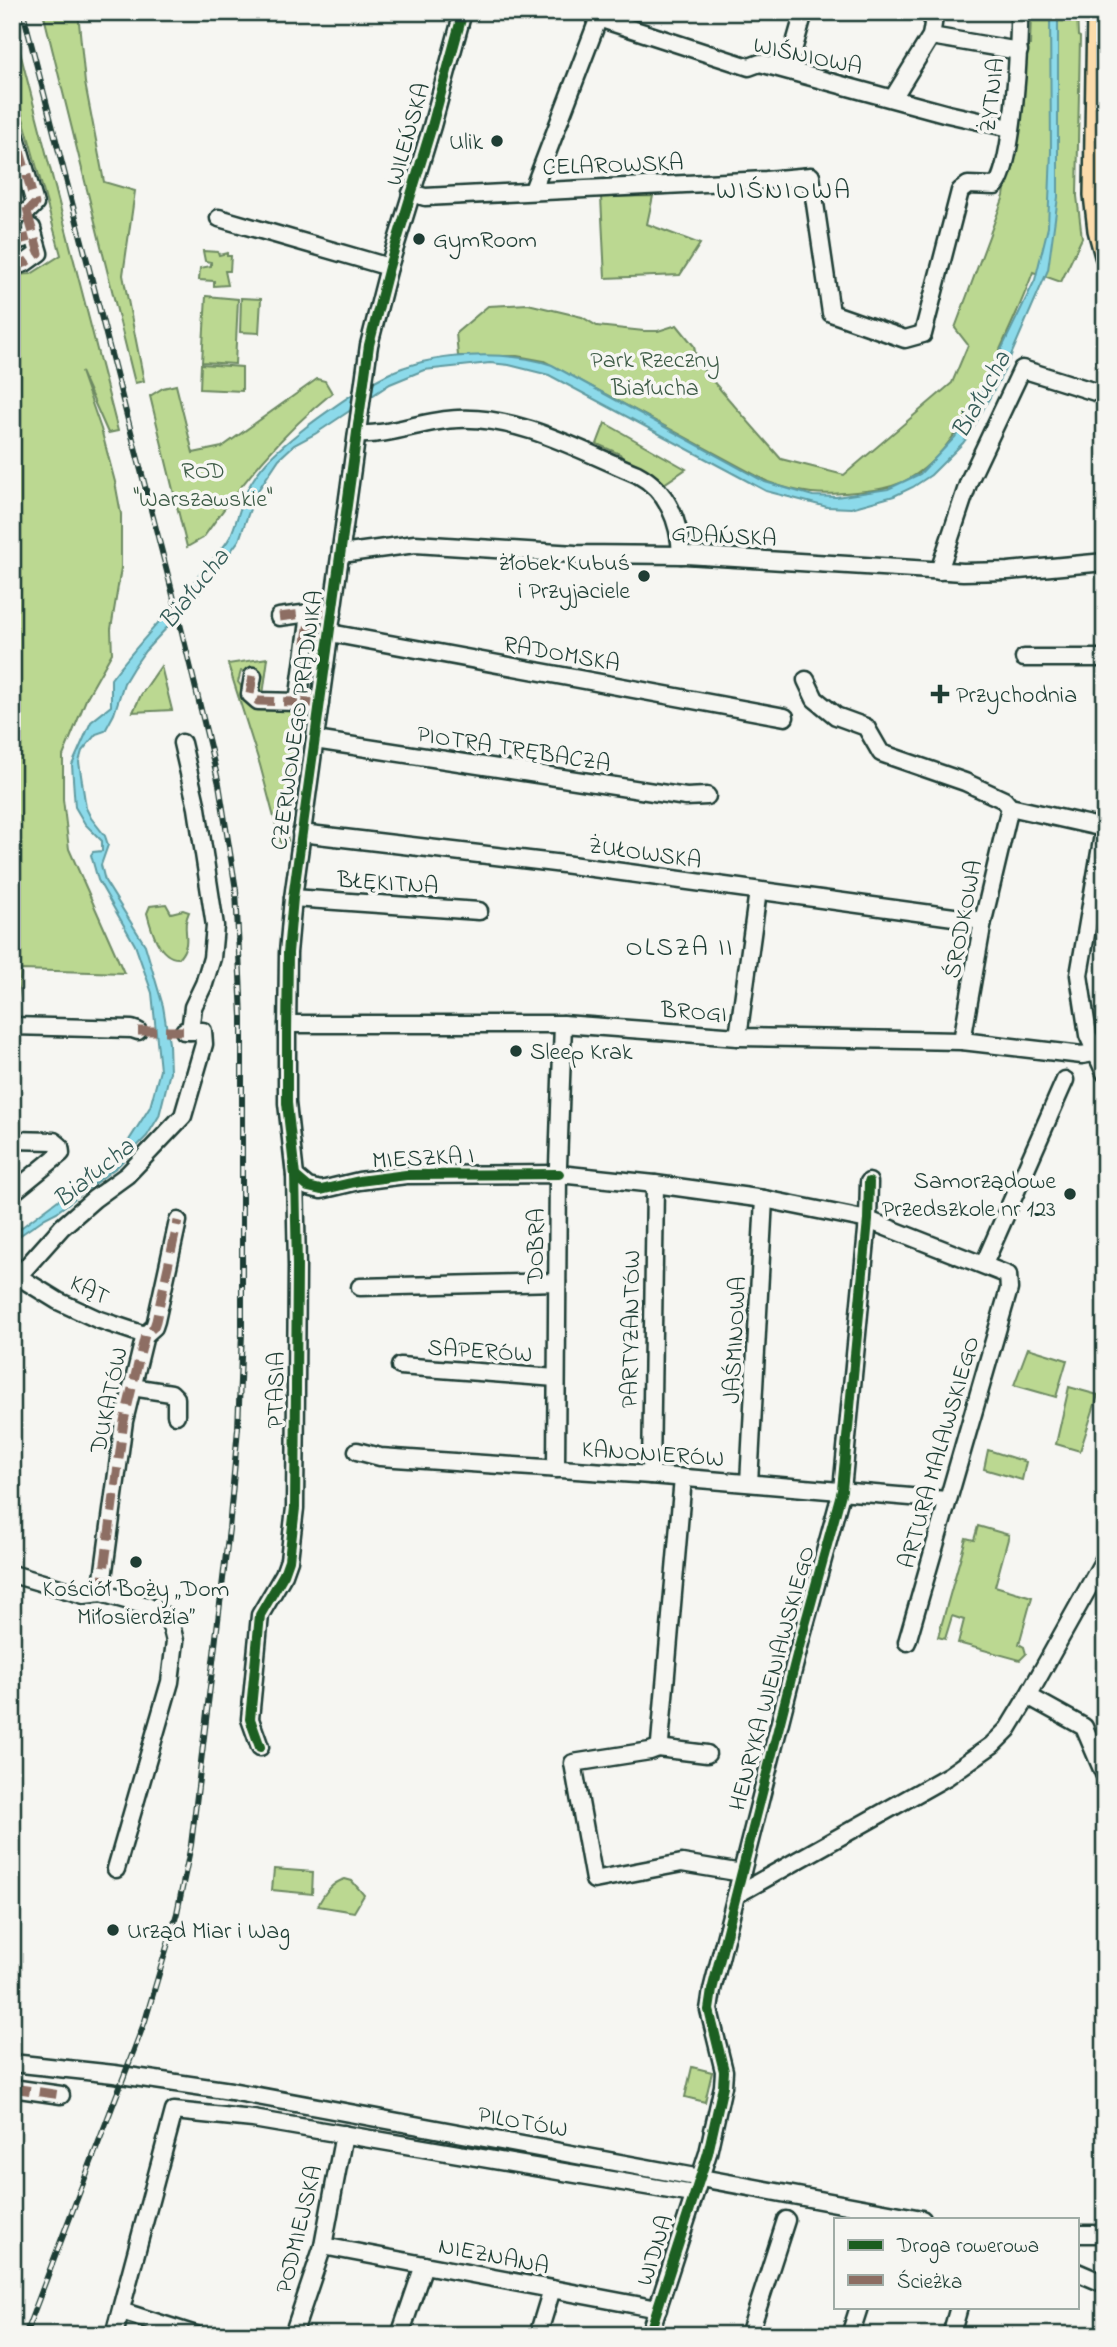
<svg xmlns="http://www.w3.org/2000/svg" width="1117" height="2347" viewBox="0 0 1117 2347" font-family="'Indie Flower',sans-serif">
<rect width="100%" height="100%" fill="#f6f6f2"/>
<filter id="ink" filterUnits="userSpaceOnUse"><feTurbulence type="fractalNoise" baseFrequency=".0143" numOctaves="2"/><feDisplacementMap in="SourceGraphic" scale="14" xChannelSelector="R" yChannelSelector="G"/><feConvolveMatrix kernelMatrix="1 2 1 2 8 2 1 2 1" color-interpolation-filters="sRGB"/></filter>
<g filter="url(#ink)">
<g fill="#bbd891" stroke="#6d8a62" stroke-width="2">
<path d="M 43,12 L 78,12 L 85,83 L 104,182 L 135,191 L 123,275 L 144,381 L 135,383 Z"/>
<path d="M 1031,12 L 1077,12 L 1078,36 L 1080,37 L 1077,196 L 1082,238 L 1061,282 L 1033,272 C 1022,303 1008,331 995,361 C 975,402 947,462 903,482 C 887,489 873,490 856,492 C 821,496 801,494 768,482 L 544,361 L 517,356 L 458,356 L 456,333 L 488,306 L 528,304 L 582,317 L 597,326 L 644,331 L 658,331 L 677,325 L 694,346 L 697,363 L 781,459 L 844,475 L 952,383 L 968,345 L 955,328 L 1004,196 L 1026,45 L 1030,45 Z"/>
<path d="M 12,21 L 118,431 L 108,433 L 81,372 L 101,429 L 115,482 L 121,514 L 121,568 L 111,629 L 112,653 L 87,697 L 63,756 L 63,799 L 69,849 L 124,973 L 21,970 L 16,1018 L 12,1018 L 12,275 L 31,274 L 61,255 L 12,78 Z"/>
<path d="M 653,196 L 647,224 L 700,244 L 680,275 L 605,278 L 601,197 Z"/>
<path d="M 203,251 L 218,252 L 219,255 L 227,253 L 227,256 L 231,256 L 230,271 L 225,271 L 228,285 L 214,286 L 214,281 L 199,280 L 200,268 L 211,266 L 211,262 L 205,261 Z"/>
<path d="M 206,296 L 238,299 L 235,364 L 202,362 Z"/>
<path d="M 241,298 L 261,299 L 259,333 L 240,332 Z"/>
<path d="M 201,364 L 242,367 L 242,391 L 200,389 Z"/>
<path d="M 317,379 L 325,381 L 332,393 C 281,434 241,484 203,538 L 187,547 L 150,396 L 163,388 L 176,385 L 193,453 L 222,447 Z"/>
<path d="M 605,423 L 686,469 L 661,486 L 627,465 L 620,454 L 597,444 Z"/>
<path d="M 268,658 L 263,695 L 259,691 L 261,676 L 257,675 L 258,667 L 251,666 L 249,672 L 241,671 L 238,682 L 241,686 L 241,693 L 305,706 L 286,831 L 288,841 L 281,844 L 260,765 L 228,664 Z"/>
<path d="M 161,666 L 172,710 L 133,712 L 141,695 Z"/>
<path d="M 166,904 L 171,913 L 183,910 L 189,912 C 180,931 194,940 179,958 C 159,959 151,929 147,913 L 150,906 Z"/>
<path d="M 1028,1348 L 1067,1360 L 1056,1397 L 1014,1385 Z"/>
<path d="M 1069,1387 L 1098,1395 L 1080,1451 L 1056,1444 Z"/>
<path d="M 988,1450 L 1026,1462 L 1022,1480 L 984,1469 Z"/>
<path d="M 978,1526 L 1009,1535 L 995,1586 L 1032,1597 L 1019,1644 L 1024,1647 L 1026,1654 L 1020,1660 L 958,1643 L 964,1620 L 952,1616 L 945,1639 L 938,1637 L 966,1538 L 974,1540 Z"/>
<path d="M 274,1869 L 313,1872 L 312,1894 L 272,1890 Z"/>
<path d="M 345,1879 L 352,1881 L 364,1895 L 354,1912 L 318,1906 C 323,1894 333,1882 345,1879 Z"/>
<path d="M 692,2067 L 712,2072 L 705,2102 L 685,2097 Z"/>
</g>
<path fill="#8cdaea" stroke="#609ba1" stroke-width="2" d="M 1050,12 L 1058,12 L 1058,197 L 1048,270 L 1005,369 L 971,432 L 963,443 L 931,475 L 913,487 L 894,496 L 851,508 L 827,507 L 766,491 L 549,375 L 509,365 L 490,363 L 424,370 L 390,384 L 315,434 L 294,445 L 279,459 L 255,495 L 239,540 L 203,589 L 145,651 L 133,668 L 124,683 L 114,714 L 105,731 L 96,734 L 82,751 L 79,762 L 86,808 L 91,818 L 105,836 L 108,845 L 101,865 L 105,881 L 145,945 L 163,1006 L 169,1043 L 170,1072 L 159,1116 L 147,1136 L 118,1166 L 57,1212 L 45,1218 L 12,1241 L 14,1233 L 106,1164 L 124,1148 L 150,1107 L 160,1070 L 152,993 L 135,945 L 98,880 L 91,855 L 93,852 L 102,851 L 102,841 L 85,824 L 75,807 L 72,765 L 91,722 L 111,706 L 111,679 C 140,641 174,607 203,570 C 211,560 224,549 230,537 C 238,520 241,500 251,483 C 265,459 285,444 306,427 C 331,409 358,389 386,375 C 431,352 505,350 552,365 L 765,482 L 813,496 L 836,497 L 888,489 L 920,474 L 955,437 L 969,416 L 1035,280 L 1048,227 L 1051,151 Z"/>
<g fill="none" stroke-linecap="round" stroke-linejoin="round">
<g stroke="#1f3d34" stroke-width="21">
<g id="minor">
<path d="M 598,18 L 749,67 L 760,63 L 948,114 L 1010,128"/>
<path d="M 931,36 L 1019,51"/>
<path d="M 790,61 L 804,12"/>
<path d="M 893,98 L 931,36 L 935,12"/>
<path d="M 12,123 L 35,204 L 27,212 L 12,216"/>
<path d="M 533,190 L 601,12"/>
<path d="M 411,193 L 425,197 L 766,180 L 811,176 L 831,313 L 905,339 L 923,334 L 960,191 L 968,185 L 995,186 C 1013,173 1020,39 1019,12"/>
<path d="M 219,218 L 389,267"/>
<path d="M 12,242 L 34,236 L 32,228"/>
<path d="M 12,267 L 25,263 L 39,253 L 34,236"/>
<path d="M 357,434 C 391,436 424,420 458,419 C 520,416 581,451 637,474 C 667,490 680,521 681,555"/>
<path d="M 341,554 L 415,544 L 575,554 L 686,555 L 963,572 L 1008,571 L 1105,562"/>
<path d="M 939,571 L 969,481 L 1022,369 L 1105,395"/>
<path d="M 279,617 L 310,613"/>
<path d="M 330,633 L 785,717"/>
<path d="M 1024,658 L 1105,658"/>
<path d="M 253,676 L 250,694 L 258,701 L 298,702"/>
<path d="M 806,680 L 815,699 L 836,716 L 866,727 L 881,753 L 965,782 L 1004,800 L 1010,807 L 1104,828"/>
<path d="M 320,704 L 298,702 L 309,621 L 310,613 L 333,613"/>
<path d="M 315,740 L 686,797 L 707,796"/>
<path d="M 182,743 L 197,808 L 215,926 L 212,958 L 204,984 L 193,1007 L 190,1031"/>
<path d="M 1105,823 L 1079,975 L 1088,1035 L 1105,1073"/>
<path d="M 301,833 L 563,864 L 983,921"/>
<path d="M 293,898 L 479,911"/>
<path d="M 287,1024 L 563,1024 L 738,1037 L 962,1041 L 1082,1055 L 1105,1051"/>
<path d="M 12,1026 L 132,1029 L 138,1031"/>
<path d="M 738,1037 L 758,891"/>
<path d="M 962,1041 L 983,921 L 1010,807"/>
<path d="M 12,1140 L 54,1141 L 60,1146 L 61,1153 L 12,1193"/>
<path d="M 295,1176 L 308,1187 L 321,1190 L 359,1181 L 406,1175 L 559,1174 L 655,1184 L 764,1199 L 868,1220 L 1008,1275 L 1009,1289 L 907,1642"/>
<path d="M 984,1264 L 1065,1080"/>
<path d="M 19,1277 L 58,1301 L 97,1319 L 145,1335"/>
<path d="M 12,1283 L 62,1227 L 94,1199 L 127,1175 L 183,1116 L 204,1044 L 203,1031 L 184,1031"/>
<path d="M 360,1287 L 557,1282"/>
<path d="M 400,1366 L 556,1378"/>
<path d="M 132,1387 L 171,1393 L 176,1398 L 176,1415"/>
<path d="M 357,1451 L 380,1457 L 651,1475 L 946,1500"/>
<path d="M 556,1469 L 558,1166 L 563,1024"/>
<path d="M 651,1475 L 655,1184"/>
<path d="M 683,1478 L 660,1743 L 658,1748 L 650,1751 L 573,1763 L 594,1880 L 682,1863 L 742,1873"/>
<path d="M 749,1483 L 764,1199"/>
<path d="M 12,1574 L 84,1595 L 101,1593 L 147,1606 L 167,1617 L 172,1629 L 175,1641 L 170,1682 L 116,1869"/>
<path d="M 101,1593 L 124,1421 L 145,1335 L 154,1327 L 156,1321 L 178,1221"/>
<path d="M 1028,1696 L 1084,1727 L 1105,1776"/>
<path d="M 260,1747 L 250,1719 L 260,1615 L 284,1574 L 289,1560 L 295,1508 L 297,1266 L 295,1176 L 287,1103 L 287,1035 L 288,953 L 293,898 L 369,345 L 389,267 L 432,126 L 463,12"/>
<path d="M 658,1748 L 707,1754"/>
<path d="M 736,1895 L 948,1776 L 992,1745 L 1008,1729 L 1028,1696 L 1105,1558"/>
<path d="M 12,2063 L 114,2074 L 231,2091 L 922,2219"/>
<path d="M 12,2088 L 61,2095"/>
<path d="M 1077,2234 L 1105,2234"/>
<path d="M 323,2246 L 658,2309"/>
<path d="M 1077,2272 L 1105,2284"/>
<path d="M 121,2311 L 196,2335"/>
<path d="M 114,2335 L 174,2111 L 253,2119 L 693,2194"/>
<path d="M 293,2335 L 323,2246 L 344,2134"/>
<path d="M 400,2335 L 424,2265"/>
<path d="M 538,2335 L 552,2289"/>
<path d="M 649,2335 L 708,2153 L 723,2086 L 724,2071 L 709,2010 L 712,1990 L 800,1643 L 842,1490 L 868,1220 L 869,1182"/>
<path d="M 749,2335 L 786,2220"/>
<path d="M 850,2335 L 859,2307"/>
<path d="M 951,2335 L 959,2307"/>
</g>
</g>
<g stroke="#1f3d34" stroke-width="24">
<path id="major" d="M 1097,12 L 1094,195 L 1098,230 L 1105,256"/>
</g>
<use href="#minor" stroke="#f6f6f2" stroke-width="16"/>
<use href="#major" stroke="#fcdcac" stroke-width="19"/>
<g stroke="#1f3d34" stroke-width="6">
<path id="rail" d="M 23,12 L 172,591 L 219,784 L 236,890 L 242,1017 L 242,1333 L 238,1428 L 229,1529 L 191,1845 L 177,1913 L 145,2021 L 25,2335"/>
</g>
<use href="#rail" stroke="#f6f6f2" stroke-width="3.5" stroke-dasharray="10" stroke-linecap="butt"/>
<g stroke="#8d6e63" stroke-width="9" stroke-dasharray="18 9" stroke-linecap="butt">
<path d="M 12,123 L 35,204 L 27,212 L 12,216"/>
<path d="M 12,242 L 34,236 L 27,212"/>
<path d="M 12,267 L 25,263 L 39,253 L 34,236"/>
<path d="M 279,617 L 310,613"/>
<path d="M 253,676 L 250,694 L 258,701 L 298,702"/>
<path d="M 320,704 L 298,702 L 309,621 L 310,613 L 333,613"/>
<path d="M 138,1031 L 184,1031"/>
<path d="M 101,1593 L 124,1421 L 145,1335 L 154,1327 L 156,1321 L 178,1221"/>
<path d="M 12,2088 L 61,2095"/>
</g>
<g stroke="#f6f6f2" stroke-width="15">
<g id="cycleway">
<path d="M 295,1176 L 308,1187 L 321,1190 L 359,1181 L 406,1175 L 559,1174"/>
<path d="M 260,1747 L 250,1719 L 260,1615 L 284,1574 L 289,1560 L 295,1508 L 297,1266 L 295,1176 L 287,1103 L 287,1035 L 288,953 L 293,898 L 369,345 L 389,267 L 432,126 L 463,12"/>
<path d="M 649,2335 L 708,2153 L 723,2086 L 724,2071 L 709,2010 L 712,1990 L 800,1643 L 842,1490 L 868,1220 L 869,1182"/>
</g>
</g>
<use href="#cycleway" stroke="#1b5e20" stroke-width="10"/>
</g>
</g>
<g fill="#1f3d34" stroke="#f6f6f2" stroke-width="2.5">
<circle cx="497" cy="141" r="7"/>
<circle cx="419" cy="239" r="7"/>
<circle cx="644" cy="576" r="7"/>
<path d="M936.5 683.5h7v7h7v7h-7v7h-7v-7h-7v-7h7z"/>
<circle cx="516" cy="1051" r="7"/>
<circle cx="1070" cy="1194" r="7"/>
<circle cx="136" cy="1562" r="7"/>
<circle cx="113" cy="1930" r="7"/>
</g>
<g text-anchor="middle" stroke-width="7" stroke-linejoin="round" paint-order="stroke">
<g font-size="24" fill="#1f3d34" stroke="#f6f6f2">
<text transform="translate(808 55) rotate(12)" y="8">WIŚNIOWA</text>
<text transform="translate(991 95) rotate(-83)" y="8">ŻYTNIA</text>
<text transform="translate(407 134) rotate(-74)" y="8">WILEŃSKA</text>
<text transform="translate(613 164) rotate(-2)" y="8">CELAROWSKA</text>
<text transform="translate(724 535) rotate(3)" y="8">GDAŃSKA</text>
<text transform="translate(562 653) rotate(10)" y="8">RADOMSKA</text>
<text transform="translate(296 720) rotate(-82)" y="8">CZERWONEGO PRĄDNIKA</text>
<text transform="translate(514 748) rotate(9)" y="8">PIOTRA TRĘBACZA</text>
<text transform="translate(645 852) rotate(8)" y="8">ŻUŁOWSKA</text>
<text transform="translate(388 882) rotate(4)" y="8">BŁĘKITNA</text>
<text transform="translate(962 919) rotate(-79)" y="8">ŚRODKOWA</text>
<text transform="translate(694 1011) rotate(4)" y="8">BROGI</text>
<text transform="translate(423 1157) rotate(-3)" y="8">MIESZKA I</text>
<text transform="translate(535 1246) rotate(-89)" y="8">DOBRA</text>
<text transform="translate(90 1289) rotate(25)" y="8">KĄT</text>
<text transform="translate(630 1329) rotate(-89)" y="8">PARTYZANTÓW</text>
<text transform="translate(734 1340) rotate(-87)" y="8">JAŚMINOWA</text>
<text transform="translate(480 1350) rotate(4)" y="8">SAPERÓW</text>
<text transform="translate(275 1390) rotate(-89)" y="8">PTASIA</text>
<text transform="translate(108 1400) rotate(-78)" y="8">DUKATÓW</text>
<text transform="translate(938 1452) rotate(-74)" y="8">ARTURA MALAWSKIEGO</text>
<text transform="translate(653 1453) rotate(4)" y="8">KANONIERÓW</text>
<text transform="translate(771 1678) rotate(-75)" y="8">HENRYKA WIENIAWSKIEGO</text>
<text transform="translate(523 2121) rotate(10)" y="8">PILOTÓW</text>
<text transform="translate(298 2229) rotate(-76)" y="8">PODMIEJSKA</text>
<text transform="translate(654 2250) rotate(-72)" y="8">WIDNA</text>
<text transform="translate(494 2255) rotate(11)" y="8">NIEZNANA</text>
</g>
<g font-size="24" fill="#1f3d34" stroke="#f6f6f2" text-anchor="start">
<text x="483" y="149" text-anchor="end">Ulik</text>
<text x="433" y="247">GymRoom</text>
<text x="630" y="570" text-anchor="end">żłobek Kubuś<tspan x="630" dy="28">i Przyjaciele</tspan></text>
<text x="956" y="702">Przychodnia</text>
<text x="530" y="1059">Sleep Krak</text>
<text x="1056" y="1188" text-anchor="end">Samorządowe<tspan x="1056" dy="28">Przedszkole nr 123</tspan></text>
<text x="136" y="1596" text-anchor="middle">Kościół Boży „Dom<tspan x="136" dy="28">Miłosierdzia”</tspan></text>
<text x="127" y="1938">Urząd Miar i Wag</text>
</g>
<g font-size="24" fill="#3e5c47" stroke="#f6f6f2">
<text x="655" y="367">Park Rzeczny<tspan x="655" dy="28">Białucha</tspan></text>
<text x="203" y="478">ROD<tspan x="203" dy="28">"Warszawskie"</tspan></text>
</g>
<g font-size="26" letter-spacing="2" fill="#1f3d34" stroke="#f6f6f2">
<text x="784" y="198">WIŚNIOWA</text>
<text x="680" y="955">OLSZA II</text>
</g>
<g font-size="26" font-style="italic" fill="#355c58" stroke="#f6f6f2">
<text transform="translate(980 394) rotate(-61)" y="9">Białucha</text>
<text transform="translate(193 588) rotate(-51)" y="9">Białucha</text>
<text transform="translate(93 1172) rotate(-39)" y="9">Białucha</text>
</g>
</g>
<rect width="1117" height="2347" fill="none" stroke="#f6f6f2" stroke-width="42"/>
<rect x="21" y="21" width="1075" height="2305" fill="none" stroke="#1f3d34" stroke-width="2.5" filter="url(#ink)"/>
<rect x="834" y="2218" width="245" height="91" fill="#f6f6f2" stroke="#a0aca6" stroke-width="2"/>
<rect x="848" y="2240" width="35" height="10" fill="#1b5e20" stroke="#a0aca6" stroke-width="2"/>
<text x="897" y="2252" font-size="21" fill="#1f3d34">Droga rowerowa</text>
<rect x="848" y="2275" width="35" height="10" fill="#8d6e63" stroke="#a0aca6" stroke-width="2"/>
<text x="897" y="2288" font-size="21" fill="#1f3d34">Ścieżka</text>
</svg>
